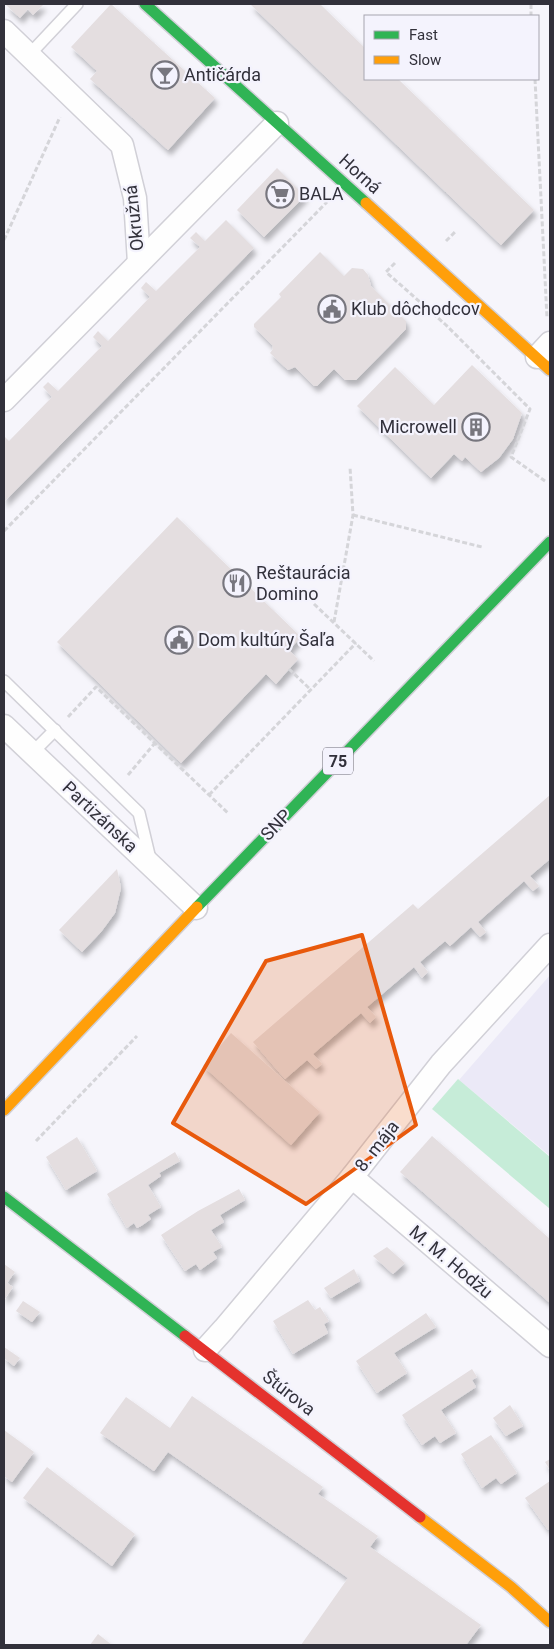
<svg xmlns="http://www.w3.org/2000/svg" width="554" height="1649" viewBox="0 0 554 1649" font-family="Roboto,sans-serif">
<defs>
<filter id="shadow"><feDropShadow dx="3" dy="5.5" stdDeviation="2.5" flood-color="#0004"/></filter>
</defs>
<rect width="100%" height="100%" fill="#f6f5fb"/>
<path fill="#ebe9f7" d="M 550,975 L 550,1156 L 459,1080 Z"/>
<path fill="#c6ecd8" d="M 458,1079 L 550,1157 L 550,1209 L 432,1109 Z"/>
<g fill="#e4dee0" filter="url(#shadow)">
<path d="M 5,4 L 44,4 L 33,15 L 28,9 L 20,18 Z"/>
<path d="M 111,4 L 215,98 L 168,150 L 90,79 L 97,71 L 71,47 Z"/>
<path d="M 250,4 L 320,4 L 365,48 L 365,79 L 398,79 L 534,210 L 501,245 Z"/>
<path d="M 277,168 L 305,196 L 264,237 L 237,210 Z"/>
<path d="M 226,220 L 254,248 L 4,502 L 4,436 L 9,441 L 52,397 L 43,387 L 48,382 L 58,391 L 102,346 L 93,337 L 98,331 L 108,341 L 150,297 L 141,288 L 146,282 L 156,291 L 200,247 L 190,238 L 196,232 L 205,241 Z"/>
<path d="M 320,252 L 344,276 L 352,268 L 363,269 L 368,275 L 371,286 L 406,321 L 406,329 L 356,380 L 345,380 L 334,369 L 317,386 L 314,386 L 295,367 L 288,370 L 270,353 L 273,349 L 272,348 L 273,346 L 254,327 L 254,324 L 281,297 L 279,294 Z"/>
<path d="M 472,365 L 522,413 L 513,439 L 499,458 L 481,472 L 465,457 L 462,461 L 454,454 L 431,478 L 357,406 L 395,367 L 434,405 Z"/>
<path d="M 177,517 L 301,637 L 289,650 L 298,659 L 276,684 L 266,674 L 181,763 L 57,642 Z"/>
<path d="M 550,795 L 550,859 L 530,876 L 539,886 L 533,891 L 524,881 L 478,922 L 486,932 L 480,937 L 471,927 L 450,946 L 445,941 L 420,962 L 428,972 L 422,978 L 414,967 L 367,1007 L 376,1017 L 370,1023 L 361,1013 L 313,1054 L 322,1064 L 316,1069 L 307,1060 L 285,1079 L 253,1042 L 413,904 L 418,909 Z"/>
<path d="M 117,869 L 121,888 L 115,913 L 101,932 L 82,952 L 59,930 Z"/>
<path d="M 231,1033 L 320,1112 L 291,1145 L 203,1066 Z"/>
<path d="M 432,1136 L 550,1239 L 550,1303 L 400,1172 Z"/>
<path d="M 77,1137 L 97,1171 L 66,1190 L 46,1157 Z"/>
<path d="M 175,1152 L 180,1161 L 159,1173 L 161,1176 L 148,1185 L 161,1207 L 148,1215 L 151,1219 L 141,1226 L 137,1228 L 134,1223 L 127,1228 L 107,1194 Z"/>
<path d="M 239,1189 L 245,1200 L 220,1215 L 224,1222 L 211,1230 L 222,1247 L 213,1252 L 217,1258 L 200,1270 L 196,1264 L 185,1271 L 161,1235 L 198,1211 Z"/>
<path d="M 387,1247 L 405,1263 L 393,1274 L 373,1256 Z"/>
<path d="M 4,1264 L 15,1272 L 7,1283 L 13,1287 L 4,1300 Z"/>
<path d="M 354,1269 L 360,1281 L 331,1298 L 324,1288 Z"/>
<path d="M 308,1300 L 315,1310 L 320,1307 L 329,1321 L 324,1324 L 328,1333 L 293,1354 L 273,1321 Z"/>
<path d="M 23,1301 L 40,1312 L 32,1322 L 16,1311 Z"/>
<path d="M 426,1313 L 436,1327 L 394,1353 L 407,1373 L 377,1393 L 356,1361 Z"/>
<path d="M 4,1347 L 20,1358 L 14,1366 L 4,1358 Z"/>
<path d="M 472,1369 L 477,1377 L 472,1380 L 476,1387 L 441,1410 L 456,1433 L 440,1443 L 435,1436 L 422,1445 L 402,1415 Z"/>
<path d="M 192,1396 L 323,1487 L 318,1494 L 378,1536 L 370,1547 L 481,1625 L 466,1645 L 301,1645 L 348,1578 L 168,1452 L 154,1471 L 100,1433 L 126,1397 L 170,1428 Z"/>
<path d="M 510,1405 L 523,1426 L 506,1436 L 493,1418 Z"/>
<path d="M 4,1430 L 34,1452 L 12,1482 L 4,1476 Z"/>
<path d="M 491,1435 L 517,1473 L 501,1484 L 496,1478 L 482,1488 L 461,1454 Z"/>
<path d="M 550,1459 L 550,1470 L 545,1462 Z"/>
<path d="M 47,1467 L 135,1534 L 112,1566 L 23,1498 Z"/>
<path d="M 550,1481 L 550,1529 L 548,1530 L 525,1498 Z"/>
<path d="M 98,1634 L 112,1645 L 90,1645 Z"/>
</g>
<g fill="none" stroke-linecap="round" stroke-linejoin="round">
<g stroke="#d1d0d7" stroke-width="14">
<g id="lane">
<path d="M 29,55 L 77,4"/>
<path d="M 4,681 L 139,813 L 150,859"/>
<path d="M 32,753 L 55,730"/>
</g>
</g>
<g stroke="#d1d0d7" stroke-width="25">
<g id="street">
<path d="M 4,31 L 122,145 L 135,198 L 139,263"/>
<path d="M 537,357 L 550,343"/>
<path d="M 4,400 L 277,123"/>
<path d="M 4,726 L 196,908"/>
<path d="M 352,1177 L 550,1346"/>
<path d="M 205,1350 L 224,1329 L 352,1177 L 441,1064 L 550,945"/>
</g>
</g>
<g stroke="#d1d0d7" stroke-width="14">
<g id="fast">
<path d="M 145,4 L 366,203"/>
<path d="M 197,907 L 550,542"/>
<path d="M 4,1197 L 185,1336"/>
</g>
</g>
<g stroke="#d1d0d7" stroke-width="14">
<g id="slow">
<path d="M 366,203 L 550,370"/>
<path d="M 4,1110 L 197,907"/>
<path d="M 420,1517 L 511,1587 L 550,1622"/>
</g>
</g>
<g stroke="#d1d0d7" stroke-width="14">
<path id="jam" d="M 185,1336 L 420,1517"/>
</g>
<g stroke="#d5d5d9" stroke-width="3" stroke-dasharray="5 2.5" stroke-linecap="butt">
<path d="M 531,4 L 531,16"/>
<path d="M 535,79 L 547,318"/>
<path d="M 4,240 L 60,117"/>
<path d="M 446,241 L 456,231"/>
<path d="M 395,263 L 386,272 L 446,325 L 530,409 L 511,457 L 545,481"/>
<path d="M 353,515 L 482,547"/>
<path d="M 4,531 L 327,202"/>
<path d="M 314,604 L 374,661"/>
<path d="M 334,622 L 353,515 L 350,467"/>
<path d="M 289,669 L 311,690"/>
<path d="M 68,717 L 96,687 L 229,814"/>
<path d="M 128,775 L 155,743"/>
<path d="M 209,795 L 356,643"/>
<path d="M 36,1141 L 137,1036"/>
</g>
<use href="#lane" stroke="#fefefe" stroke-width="11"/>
<use href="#street" stroke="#fefefe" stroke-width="22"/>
<use href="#fast" stroke="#30b455" stroke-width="11"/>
<use href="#slow" stroke="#ff9f0a" stroke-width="11"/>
<use href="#jam" stroke="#e5322d" stroke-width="11"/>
</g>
<path fill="#e8590c" fill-opacity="0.2" stroke="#e8590c" stroke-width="4" stroke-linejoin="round" d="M 362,935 L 416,1125 L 306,1204 L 173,1123 L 266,961 Z"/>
<defs>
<g id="bar-ring" transform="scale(1.4375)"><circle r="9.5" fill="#f4f3fd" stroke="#77767e" stroke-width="1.5"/><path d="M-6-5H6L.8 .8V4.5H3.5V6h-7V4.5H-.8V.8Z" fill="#77767e"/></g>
<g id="supermarket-ring" transform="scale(1.4375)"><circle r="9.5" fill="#f4f3fd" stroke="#77767e" stroke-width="1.5"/><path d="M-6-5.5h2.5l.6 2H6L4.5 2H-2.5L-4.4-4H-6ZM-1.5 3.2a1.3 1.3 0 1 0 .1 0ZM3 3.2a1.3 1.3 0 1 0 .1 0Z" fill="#77767e"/></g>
<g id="civic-ring" transform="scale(1.4375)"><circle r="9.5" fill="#f4f3fd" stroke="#77767e" stroke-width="1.5"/><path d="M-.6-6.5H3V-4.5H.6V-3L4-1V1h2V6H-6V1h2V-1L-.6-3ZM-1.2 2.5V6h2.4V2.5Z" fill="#77767e"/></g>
<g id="building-ring" transform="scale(1.4375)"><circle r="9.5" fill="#f4f3fd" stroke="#77767e" stroke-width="1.5"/><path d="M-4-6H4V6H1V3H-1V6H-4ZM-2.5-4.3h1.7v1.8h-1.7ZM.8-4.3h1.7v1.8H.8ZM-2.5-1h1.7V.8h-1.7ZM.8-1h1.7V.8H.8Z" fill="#77767e"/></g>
<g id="restaurant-ring" transform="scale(1.4375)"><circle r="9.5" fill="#f4f3fd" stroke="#77767e" stroke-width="1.5"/><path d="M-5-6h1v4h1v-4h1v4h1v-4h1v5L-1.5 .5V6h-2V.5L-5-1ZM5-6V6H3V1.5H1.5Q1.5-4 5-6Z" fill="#77767e"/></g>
</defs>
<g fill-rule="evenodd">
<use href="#bar-ring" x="165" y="75"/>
<use href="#supermarket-ring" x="280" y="194"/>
<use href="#civic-ring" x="332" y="309"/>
<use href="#building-ring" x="476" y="427"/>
<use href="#restaurant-ring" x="237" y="583"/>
<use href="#civic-ring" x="179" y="640"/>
</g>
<g text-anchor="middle" stroke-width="4.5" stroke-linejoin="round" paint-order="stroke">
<rect fill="#f4f3fd" stroke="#6c6b75" stroke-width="1" x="323" y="747.5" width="30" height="27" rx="4"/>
<g font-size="16" font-weight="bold" fill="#32313b">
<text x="338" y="767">75</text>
</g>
<g font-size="18" fill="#32313b" stroke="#f4f3fd" text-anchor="start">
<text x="184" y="81">Antičárda</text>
<text x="299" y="200">BALA</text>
<text x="351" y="315">Klub dôchodcov</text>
<text x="457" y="433" text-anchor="end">Microwell</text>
<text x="256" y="579">Reštaurácia<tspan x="256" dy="21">Domino</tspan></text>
<text x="198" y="646">Dom kultúry Šaľa</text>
</g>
<g font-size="18" fill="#32313b" stroke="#f4f3fd">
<text transform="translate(360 174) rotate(42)" y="6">Horná</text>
<text transform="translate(134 218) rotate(-96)" y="6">Okružná</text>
<text transform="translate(100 817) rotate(43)" y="6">Partizánska</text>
<text transform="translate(276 825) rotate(-46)" y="6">SNP</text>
<text transform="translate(377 1146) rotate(-52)" y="6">8. mája</text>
<text transform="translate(451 1262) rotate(40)" y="6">M. M. Hodžu</text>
<text transform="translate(289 1393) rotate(38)" y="6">Štúrova</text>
</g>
</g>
<rect width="554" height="1649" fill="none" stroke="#32313b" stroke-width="10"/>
<rect x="364" y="15" width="175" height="65" fill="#f4f3fd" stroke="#a6a5af"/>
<rect x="374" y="31" width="25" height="8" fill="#30b455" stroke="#a6a5af"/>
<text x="409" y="40" font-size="15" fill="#32313b">Fast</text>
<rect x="374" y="56" width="25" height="8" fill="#ff9f0a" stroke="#a6a5af"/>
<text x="409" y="65" font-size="15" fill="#32313b">Slow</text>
</svg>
